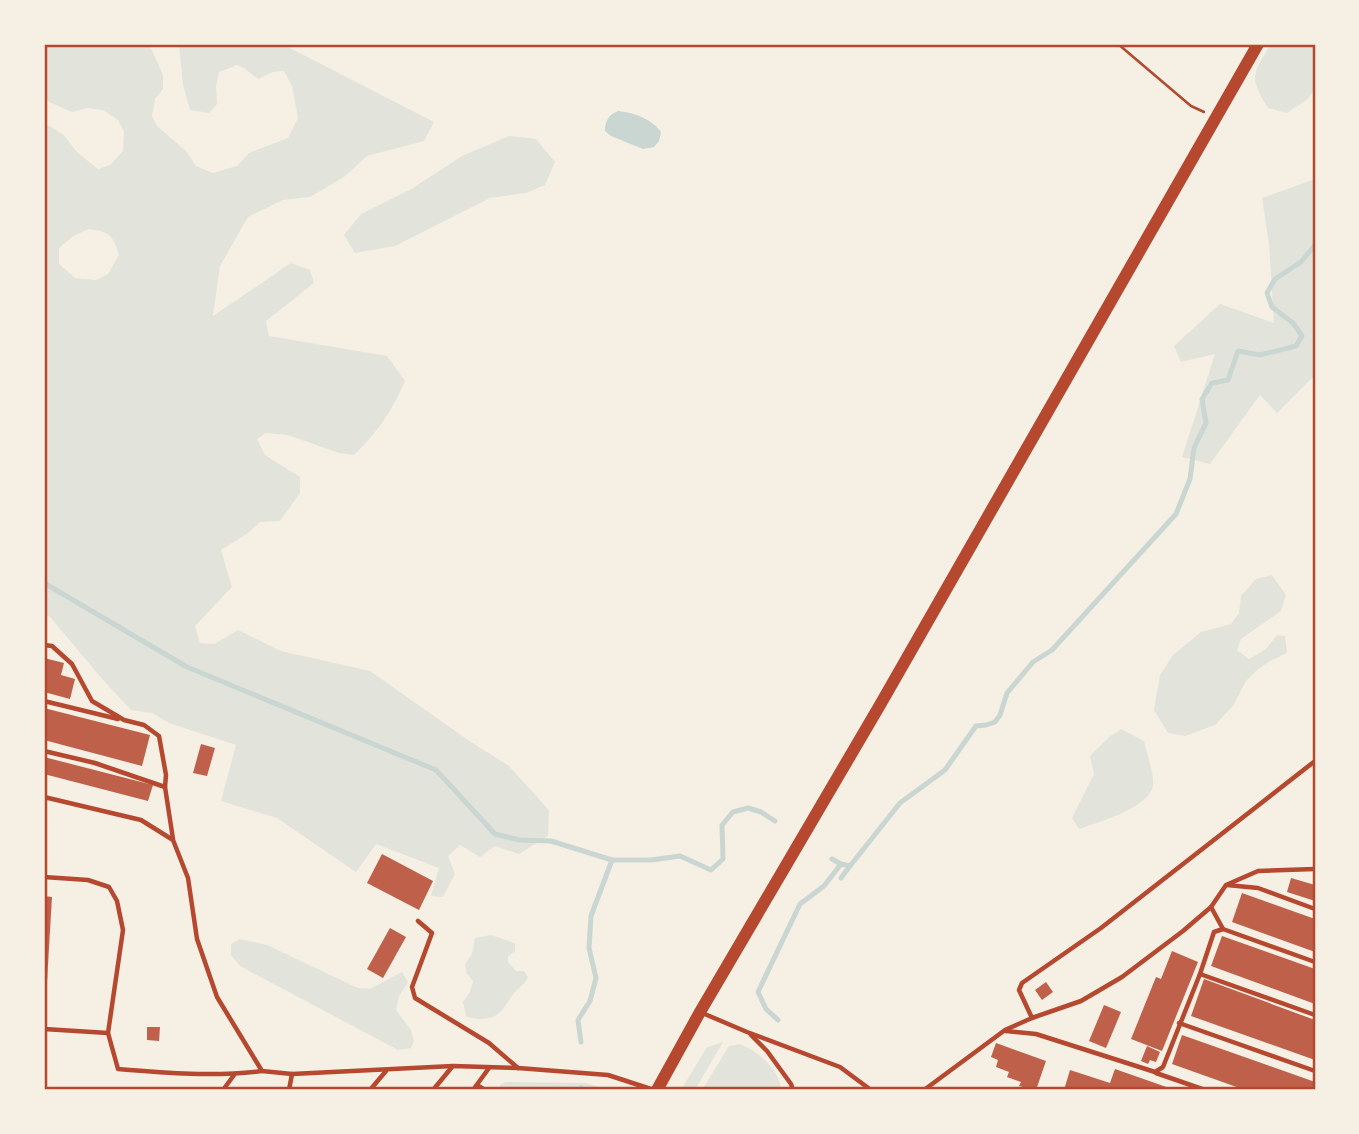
<svg xmlns="http://www.w3.org/2000/svg" width="1359" height="1134" viewBox="0 0 1359 1134" font-family="Lato,sans-serif">
<rect width="100%" height="100%" fill="#f6efe4"/>
<g fill="#e2e4dc" fill-rule="evenodd">
<path d="M 46,44 L 149,44 L 163,75 L 163,89 L 155,99 L 152,116 L 157,126 L 187,152 L 196,166 L 213,173 L 237,166 L 249,153 L 288,138 L 298,118 L 292,86 L 284,71 L 273,72 L 258,79 L 244,68 L 237,65 L 219,72 L 216,86 L 217,104 L 209,113 L 190,110 L 183,85 L 179,44 L 282,44 L 434,122 L 424,141 L 367,156 L 344,177 L 310,197 L 283,200 L 248,217 L 220,266 L 213,316 L 291,263 L 310,270 L 314,283 L 266,321 L 269,336 L 387,356 L 405,381 C 391,413 379,430 354,455 L 339,453 L 288,435 L 266,433 L 257,439 L 265,455 L 300,477 L 300,493 L 280,521 L 260,522 L 248,533 L 221,550 L 232,587 L 195,626 L 200,643 L 214,644 L 238,630 L 281,651 L 370,671 L 471,742 L 509,766 L 549,810 L 548,836 L 519,854 L 495,846 L 480,857 L 460,845 L 448,856 L 455,874 L 443,897 L 431,896 L 439,868 L 376,844 L 356,872 L 277,818 L 221,801 L 236,745 L 169,723 L 152,713 L 131,710 L 104,681 L 50,617 L 44,615 L 44,123 L 63,134 L 77,152 L 98,169 L 110,165 L 123,151 L 124,131 L 118,120 L 103,110 L 87,108 L 72,112 L 49,102 L 44,96 L 44,49 ZM 88,229 C 109,231 113,235 119,255 L 108,274 L 96,280 L 75,278 L 59,264 L 59,248 L 72,237 Z"/>
<path d="M 1271,44 L 1315,44 L 1315,88 L 1308,99 L 1287,113 L 1268,108 C 1248,76 1253,74 1271,44 Z"/>
<path d="M 509,136 L 536,139 L 555,162 L 545,185 L 526,193 L 490,198 L 395,246 L 355,253 L 344,235 L 361,214 L 413,188 L 462,156 Z"/>
<path d="M 1315,179 L 1315,375 L 1277,413 L 1260,395 L 1210,464 L 1182,457 L 1215,354 L 1181,362 L 1174,346 L 1220,304 L 1274,323 L 1269,244 L 1262,198 Z"/>
<path d="M 1272,575 L 1286,595 L 1281,611 L 1241,639 L 1237,650 L 1249,659 L 1266,649 L 1277,635 L 1285,636 L 1287,653 L 1270,661 L 1257,670 L 1246,681 L 1233,706 L 1215,725 L 1185,736 L 1168,733 L 1154,710 L 1160,675 L 1173,655 L 1201,632 L 1231,624 L 1239,613 L 1241,596 L 1256,579 Z"/>
<path d="M 1121,729 L 1144,741 C 1147,754 1154,773 1153,785 C 1151,807 1097,823 1079,829 L 1072,818 L 1094,774 L 1090,756 L 1109,737 Z"/>
<path d="M 491,935 L 515,943 L 515,951 L 508,956 L 508,962 L 516,971 L 524,971 L 528,977 C 525,984 522,985 517,990 C 504,1003 504,1018 483,1019 C 476,1019 472,1019 466,1016 L 463,1002 L 470,992 L 473,981 L 467,974 L 465,964 L 472,954 L 475,938 Z"/>
<path d="M 240,939 L 267,945 L 358,988 L 370,989 L 402,972 L 408,982 L 399,996 L 396,1010 L 411,1030 L 414,1041 L 411,1048 L 398,1050 L 240,966 L 231,955 L 231,944 Z"/>
<path d="M 723,1042 L 695,1090 L 681,1090 L 707,1047 Z"/>
<path d="M 740,1044 C 758,1051 780,1070 781,1090 L 702,1090 L 729,1046 Z"/>
<path d="M 506,1082 L 585,1083 L 597,1086 L 602,1090 L 498,1090 L 501,1084 Z"/>
</g>
<path fill="#c9d6d2" d="M 618,111 C 633,112 652,119 661,132 L 659,141 L 654,147 L 643,149 L 611,136 L 605,131 C 605,120 609,115 618,111 Z"/>
<g fill="none" stroke-linecap="round" stroke-linejoin="round">
<g stroke="#c9d6d2" stroke-width="5">
<path d="M 44,583 L 187,667 L 436,770 L 495,834 L 520,840 L 551,841 L 612,860 L 651,860 L 680,856 L 711,870 L 723,859 L 722,825 L 733,812 L 748,808 L 761,812 L 775,821"/>
<path d="M 832,859 L 841,864 L 850,866 L 900,803 L 945,770 L 976,726 L 986,725 L 995,722 L 1000,715 L 1007,693 L 1033,662 L 1052,650 L 1176,514 L 1190,479 L 1194,448 L 1206,423 L 1202,399 L 1212,383 L 1228,380 L 1238,351 L 1260,355 L 1296,346 L 1302,336 L 1293,323 L 1272,307 L 1267,293 L 1275,279 L 1301,262 L 1315,245"/>
<path d="M 841,878 L 850,866"/>
<path d="M 778,1020 L 766,1009 L 758,992 L 800,904 L 824,886 L 841,864"/>
<path d="M 581,1042 L 578,1020 L 590,1001 L 596,978 L 589,948 L 591,916 L 612,860"/>
<path d="M 581,1088 L 582,1090"/>
</g>
</g>
<g fill="#bf614a">
<path d="M 44,658 L 64,663 L 61,675 L 75,679 L 70,699 L 44,692 Z"/>
<path d="M 44,708 L 150,735 L 142,766 L 44,740 Z"/>
<path d="M 201,744 L 215,748 L 207,776 L 193,773 Z"/>
<path d="M 44,757 L 153,785 L 148,801 L 44,774 Z"/>
<path d="M 382,854 L 433,881 L 419,910 L 367,883 Z"/>
<path d="M 1291,878 L 1315,885 L 1315,901 L 1287,892 Z"/>
<path d="M 1242,893 L 1315,919 L 1315,952 L 1232,922 Z"/>
<path d="M 44,896 L 52,897 L 46,999 L 44,999 Z"/>
<path d="M 390,928 L 406,937 L 383,978 L 367,969 Z"/>
<path d="M 1222,936 L 1315,969 L 1315,1004 L 1211,966 Z"/>
<path d="M 1172,951 L 1198,962 L 1162,1051 L 1131,1039 L 1156,977 L 1161,979 Z"/>
<path d="M 1204,979 L 1315,1020 L 1315,1060 L 1191,1016 Z"/>
<path d="M 1046,982 L 1053,992 L 1042,1000 L 1035,990 Z"/>
<path d="M 1104,1005 L 1121,1012 L 1106,1048 L 1089,1041 Z"/>
<path d="M 147,1027 L 160,1027 L 159,1041 L 147,1040 Z"/>
<path d="M 1182,1035 L 1315,1082 L 1315,1090 L 1245,1090 L 1172,1064 Z"/>
<path d="M 996,1043 L 1046,1061 L 1036,1090 L 1019,1086 L 1021,1082 L 1007,1077 L 1009,1072 L 996,1067 L 998,1060 L 991,1057 Z"/>
<path d="M 1147,1046 L 1160,1052 L 1156,1062 L 1150,1060 L 1148,1064 L 1141,1061 Z"/>
<path d="M 1115,1069 L 1175,1090 L 1064,1090 L 1070,1070 L 1110,1083 Z"/>
</g>
<g fill="none" stroke-linecap="round" stroke-linejoin="round">
<path stroke="#b5482f" stroke-width="2.5" d="M 1118,44 L 1191,106 L 1204,112"/>
<g stroke="#b5482f" stroke-width="4.5">
<path d="M 44,645 L 52,646 L 72,664 L 92,701 L 124,720 L 144,725 L 159,736 L 166,775 L 165,787 L 173,839"/>
<path d="M 44,701 L 118,719"/>
<path d="M 44,751 L 95,763 L 165,787"/>
<path d="M 44,797 L 141,820 L 173,840 L 188,878 L 197,939 L 217,997 L 262,1071 L 292,1074 L 453,1066 L 518,1068 L 608,1075 L 654,1090"/>
<path d="M 44,877 L 88,880 L 109,887 L 117,901 L 123,930 L 108,1033 L 118,1069 C 166,1073 215,1077 262,1071"/>
<path d="M 1227,885 L 1258,888 L 1315,909"/>
<path d="M 1211,907 L 1223,929"/>
<path d="M 418,921 L 432,933 L 412,987 L 415,998 L 489,1043 L 518,1068"/>
<path d="M 1200,974 L 1315,1015"/>
<path d="M 700,1012 L 747,1032 L 840,1067 L 871,1090"/>
<path d="M 1032,1018 L 1019,990 L 1022,983 L 1101,928 L 1315,761"/>
<path d="M 1179,1023 L 1315,1071"/>
<path d="M 44,1029 L 108,1033"/>
<path d="M 1006,1031 L 1036,1034 L 1155,1072 L 1163,1067 L 1200,974 L 1214,932 L 1223,929 L 1315,962"/>
<path d="M 751,1035 L 767,1051 L 791,1084 L 793,1090"/>
<path d="M 1156,1073 L 1205,1090"/>
<path d="M 477,1085 L 485,1090"/>
<path d="M 223,1090 L 234,1075"/>
<path d="M 289,1090 L 292,1074"/>
<path d="M 370,1090 L 386,1071"/>
<path d="M 433,1090 L 452,1067"/>
<path d="M 473,1090 L 489,1068"/>
<path d="M 924,1090 L 1005,1030 L 1032,1018 L 1081,1001 L 1122,977 L 1183,931 L 1211,907 L 1226,885 L 1258,871 L 1315,869"/>
</g>
<path stroke="#b5482f" stroke-width="12" d="M 657,1090 L 700,1012 L 880,705 L 1258,44"/>
</g>
<rect width="1359" height="1134" fill="none" stroke="#f6efe4" stroke-width="91"/>
<rect x="46" y="46" width="1268" height="1042" fill="none" stroke="#b5482f" stroke-width="2.5"/>
</svg>
